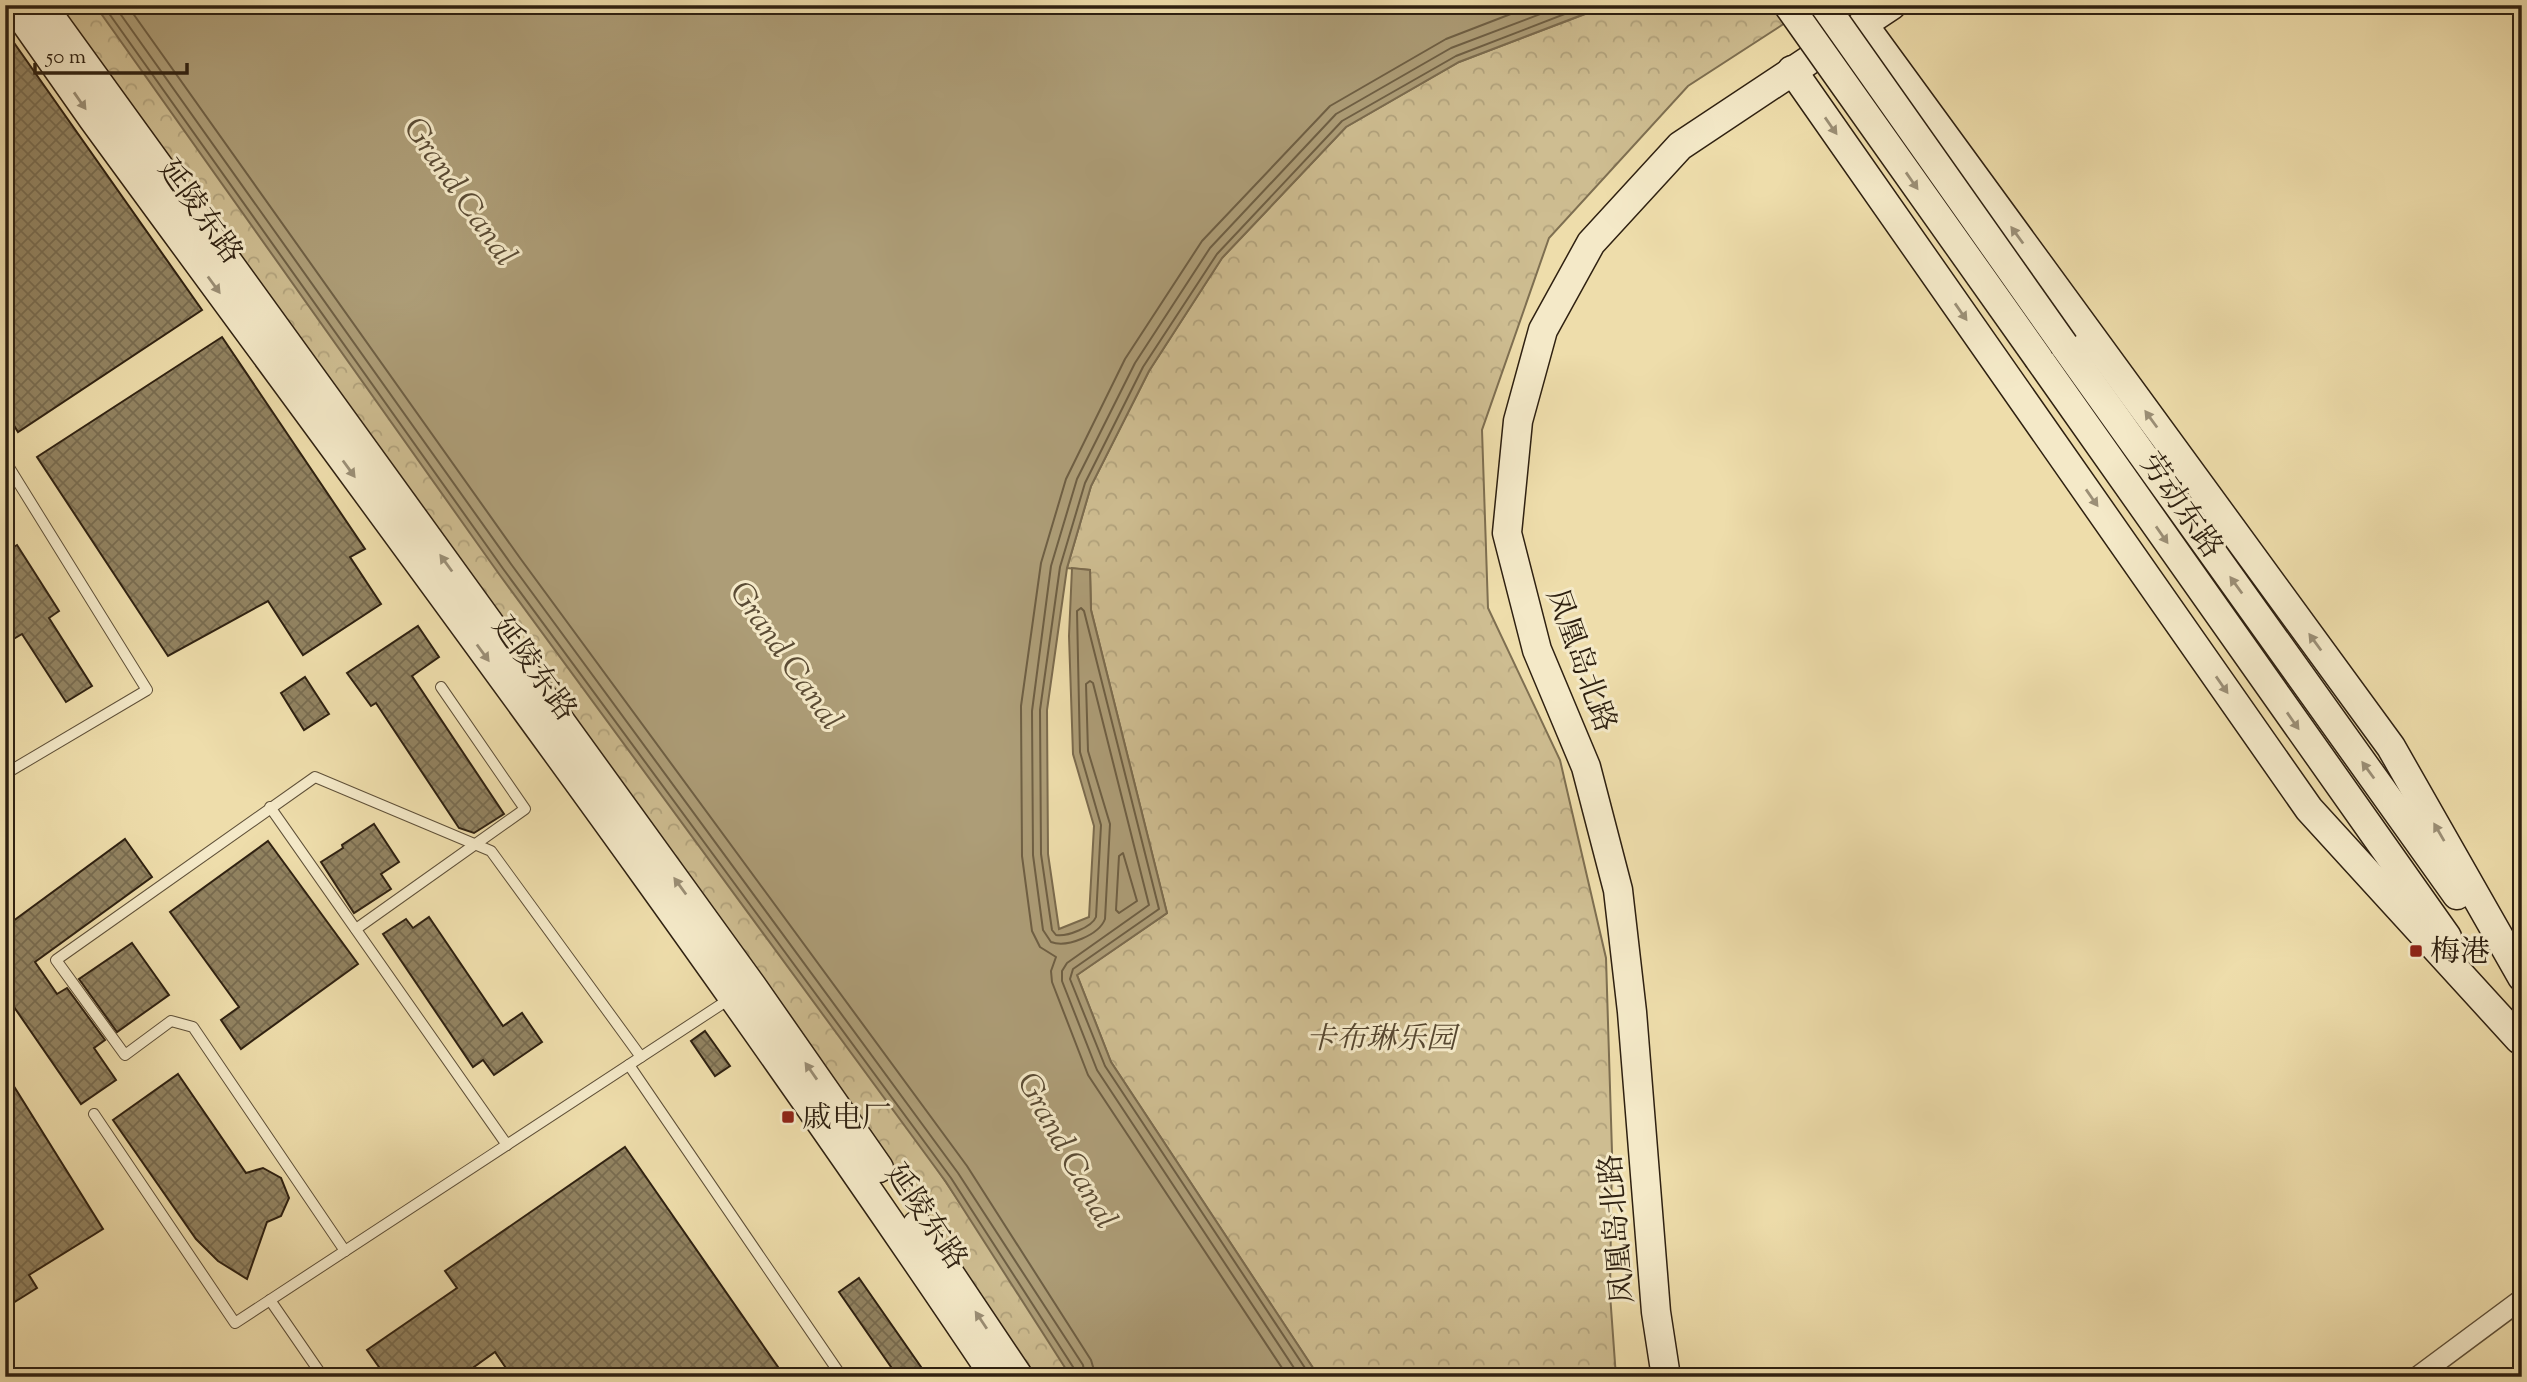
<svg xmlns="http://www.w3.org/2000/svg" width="2527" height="1382" viewBox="0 0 2527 1382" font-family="'Sorts Mill Goudy','Noto Serif SC',serif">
<defs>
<pattern id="park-crowns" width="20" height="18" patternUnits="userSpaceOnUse" patternTransform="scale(1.75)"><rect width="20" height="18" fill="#cebd91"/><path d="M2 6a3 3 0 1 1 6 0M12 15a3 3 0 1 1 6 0" fill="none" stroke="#b1a27c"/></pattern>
<pattern id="building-cross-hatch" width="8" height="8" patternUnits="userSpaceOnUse" patternTransform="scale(1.75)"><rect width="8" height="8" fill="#928361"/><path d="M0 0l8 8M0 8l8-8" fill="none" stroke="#786b4f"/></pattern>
</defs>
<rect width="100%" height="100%" fill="#eeddab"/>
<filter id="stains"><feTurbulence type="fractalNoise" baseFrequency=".00286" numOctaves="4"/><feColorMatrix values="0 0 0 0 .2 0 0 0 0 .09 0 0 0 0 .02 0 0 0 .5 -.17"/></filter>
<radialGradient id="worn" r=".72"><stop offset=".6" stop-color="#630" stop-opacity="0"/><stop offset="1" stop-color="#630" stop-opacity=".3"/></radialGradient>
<g fill="url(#park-crowns)" stroke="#7e6f51" stroke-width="2">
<path d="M 52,5 L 121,5 L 672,778 L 1078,1377 L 1035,1377 L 911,1193 Z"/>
<path d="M 1609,5 L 1813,5 L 1688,86 L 1549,238 L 1482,430 L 1488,608 L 1560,760 L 1606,958 L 1612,1152 L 1610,1294 L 1616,1377 L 1319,1377 L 1111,1062 L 1077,975 L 1167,913 L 1091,610 L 1090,570 L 1067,568 L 1091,486 L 1149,371 L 1222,258 L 1346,127 L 1459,62 Z"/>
</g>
<path fill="#ad9d77" stroke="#7b6b4e" stroke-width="2" d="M 95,5 L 1608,5 L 1459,62 L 1346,127 L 1222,258 L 1149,371 L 1091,486 L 1067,568 L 1047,710 L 1048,854 L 1059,929 L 1089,917 L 1094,826 L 1073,754 L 1069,636 L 1072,568 L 1090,570 L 1091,610 L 1167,913 L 1077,975 L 1111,1062 L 1319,1377 L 1071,1377 L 946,1182 L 499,574 Z"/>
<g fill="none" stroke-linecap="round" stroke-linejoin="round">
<g stroke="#6e5f44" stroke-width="2">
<path d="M 103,5 L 504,570 L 951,1178 L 1075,1370 L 1077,1377"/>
<path d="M 114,5 L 511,564 L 958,1173 L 1083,1365 L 1085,1377"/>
<path d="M 127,5 L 520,558 L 967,1166 L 1091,1360 L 1096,1377"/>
<path d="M 1123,853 L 1137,901 L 1119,913 L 1116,910 L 1119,856 Z"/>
<path d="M 1288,1377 L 1088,1075 L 1052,982 L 1051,971 L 1056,957 L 1040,947 L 1032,931 L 1022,856 L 1021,706 L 1041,563 L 1066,479 L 1125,359 L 1202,241 L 1330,106 L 1446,39 L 1534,5"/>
<path d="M 1300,1377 L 1097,1070 L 1062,981 L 1062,971 L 1067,963 L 1149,905 L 1093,683 L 1090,681 L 1086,684 L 1088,751 L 1110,824 L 1105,919 C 1099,935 1067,948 1051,942 L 1043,930 L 1033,855 L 1032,711 L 1051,566 L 1077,479 L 1135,363 L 1210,248 L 1336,114 L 1451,48 L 1564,5"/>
<path d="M 1311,1377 L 1105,1066 L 1070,979 L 1073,969 L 1159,909 L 1084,611 L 1081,608 L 1077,611 L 1080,752 L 1101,825 L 1096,917 C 1092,927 1067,937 1056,935 L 1052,930 L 1041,854 L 1040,710 L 1060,567 L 1085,483 L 1143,367 L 1217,254 L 1342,121 L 1456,56 L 1588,5"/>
</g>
</g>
<g fill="url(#building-cross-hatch)" stroke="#2f2111" stroke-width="2">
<path d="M 5,30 L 202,310 L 18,432 L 5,411 Z"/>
<path d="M 222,337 L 365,549 L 350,557 L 381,604 L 303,655 L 268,601 L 168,656 L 37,457 Z"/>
<path d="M 17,545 L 59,611 L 49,618 L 92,686 L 66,702 L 22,634 L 5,644 L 5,552 Z"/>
<path d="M 418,626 L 439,657 L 412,676 L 504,814 L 474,833 L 459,828 L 376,703 L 371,706 L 347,673 Z"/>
<path d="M 305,677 L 329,714 L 304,730 L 281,693 Z"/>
<path d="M 374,824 L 399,862 L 381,874 L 391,889 L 354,913 L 321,862 L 343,848 L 342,845 Z"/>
<path d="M 125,839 L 152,877 L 35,962 L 57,994 L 67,988 L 105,1040 L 94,1048 L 116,1080 L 81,1104 L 5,994 L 5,927 Z"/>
<path d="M 268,841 L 358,964 L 241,1049 L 221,1020 L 239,1007 L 170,912 Z"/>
<path d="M 429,917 L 503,1026 L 522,1013 L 542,1042 L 494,1075 L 483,1060 L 473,1067 L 383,934 L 406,919 L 413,928 Z"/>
<path d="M 132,943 L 169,995 L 117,1032 L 79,979 Z"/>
<path d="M 705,1031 L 730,1066 L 715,1076 L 691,1041 Z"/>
<path d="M 5,1072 L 103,1229 L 29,1275 L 37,1288 L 5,1308 Z"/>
<path d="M 178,1074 L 246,1173 L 263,1168 L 281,1178 L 289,1198 L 281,1216 L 267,1222 L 247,1279 L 218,1261 L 196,1239 L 113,1120 Z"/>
<path d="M 625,1147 L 785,1377 L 512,1377 L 495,1352 L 460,1377 L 386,1377 L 367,1350 L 457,1288 L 445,1271 Z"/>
<path d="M 859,1278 L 928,1377 L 898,1377 L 839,1292 Z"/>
</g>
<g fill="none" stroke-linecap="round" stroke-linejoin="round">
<g stroke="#5f5038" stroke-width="12">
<g id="lane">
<path d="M 5,461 L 147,690 L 5,774"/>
<path d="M 270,807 L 507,1145"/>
<path d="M 356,929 L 525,809 L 441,687"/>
<path d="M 629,1065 L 842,1377"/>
<path d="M 94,1114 L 235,1323 L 731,998"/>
<path d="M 345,1251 L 193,1027 L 171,1021 L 125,1055 L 56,960 L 315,777 L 491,851 L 641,1057"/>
<path d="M 270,1300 L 323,1377"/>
</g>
</g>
<g stroke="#5f5038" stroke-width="22">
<path id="street" d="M 2417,1377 L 2522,1299"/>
</g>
<g stroke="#2f2111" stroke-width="31">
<g id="secondary">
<path d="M 13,5 L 93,119 C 397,535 708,948 995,1377"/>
<path d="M 42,5 L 752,986 L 879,1168"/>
<path d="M 1863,24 L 2391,747 L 2522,977"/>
<path d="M 1792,70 L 2309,809 L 2519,1039"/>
<path d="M 2064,345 L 2457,895"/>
<path d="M 2039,359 L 2447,937"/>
<path d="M 917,1225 L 1019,1377"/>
<path d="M 1666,1377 L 1656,1312 L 1632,1012 L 1618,890 L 1586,767 L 1537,650 L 1507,533 L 1518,421 L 1543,330 L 1591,243 L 1680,146 L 1892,5"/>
</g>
</g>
<use href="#lane" stroke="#f4e9c8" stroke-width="10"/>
<use href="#street" stroke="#f4e9c8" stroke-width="19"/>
<use href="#secondary" stroke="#f4e9c8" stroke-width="28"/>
<g stroke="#2f2111" stroke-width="31" stroke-linecap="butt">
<g id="secondary-bridge">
<path d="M 1788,5 L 2039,359"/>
<path d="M 1824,5 L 2064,345"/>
</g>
</g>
<use href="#secondary-bridge" stroke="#f4e9c8" stroke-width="28"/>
</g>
<defs><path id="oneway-solid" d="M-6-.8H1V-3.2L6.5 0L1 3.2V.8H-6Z" transform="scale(1.75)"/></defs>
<g fill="#9b8f76">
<use href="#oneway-solid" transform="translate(80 101) rotate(55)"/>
<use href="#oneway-solid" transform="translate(1831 126) rotate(55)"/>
<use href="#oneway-solid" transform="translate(1912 181) rotate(55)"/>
<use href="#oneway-solid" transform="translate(2017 235) rotate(-126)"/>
<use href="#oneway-solid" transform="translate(214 285) rotate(54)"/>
<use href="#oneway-solid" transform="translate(1961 312) rotate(55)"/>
<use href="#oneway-solid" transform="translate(2151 419) rotate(-126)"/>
<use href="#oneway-solid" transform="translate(349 469) rotate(54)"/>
<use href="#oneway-solid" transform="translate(2092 498) rotate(55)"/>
<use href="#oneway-solid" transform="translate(2162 535) rotate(55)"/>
<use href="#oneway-solid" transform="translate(446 563) rotate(-126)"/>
<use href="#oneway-solid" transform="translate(2236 585) rotate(-126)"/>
<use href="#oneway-solid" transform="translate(2315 642) rotate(-126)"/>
<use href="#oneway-solid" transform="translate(483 653) rotate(54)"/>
<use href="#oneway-solid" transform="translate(2222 685) rotate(55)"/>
<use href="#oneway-solid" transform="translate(2293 721) rotate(55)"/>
<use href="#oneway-solid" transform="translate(2368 770) rotate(-126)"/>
<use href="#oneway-solid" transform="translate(2439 832) rotate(-120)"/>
<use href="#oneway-solid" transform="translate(680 886) rotate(-126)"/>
<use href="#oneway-solid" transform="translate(811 1071) rotate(-125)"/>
<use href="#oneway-solid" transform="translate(981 1320) rotate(-124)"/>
</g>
<g fill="#8f2418" stroke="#f4e9c8" stroke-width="2.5">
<rect x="2409" y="944" width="14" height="14" rx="3.5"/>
<rect x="781" y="1110" width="14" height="14" rx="3.5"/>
</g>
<g text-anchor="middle" stroke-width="6" stroke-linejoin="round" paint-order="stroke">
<g font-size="30" fill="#2f2111" stroke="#f4e9c8">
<text transform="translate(201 211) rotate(54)" y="10">延陵东路</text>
<text transform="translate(2182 505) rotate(55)" y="10">劳动东路</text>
<text transform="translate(1582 660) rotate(70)" y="10">凤凰岛北路</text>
<text transform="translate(535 668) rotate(54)" y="10">延陵东路</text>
<text transform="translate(927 1216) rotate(56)" y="10">延陵东路</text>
<text transform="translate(1616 1229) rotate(-95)" y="10">凤凰岛北路</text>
</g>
<g font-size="30" fill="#2f2111" stroke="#f4e9c8" text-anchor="start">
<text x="2430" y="961">梅港</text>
<text x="802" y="1127">戚电厂</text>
</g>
<g font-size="30" font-style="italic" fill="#574831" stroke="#f4e9c8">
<text x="1381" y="1048">卡布琳乐园</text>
</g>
<g font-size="32" font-style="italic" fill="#5b4c35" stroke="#f4e9c8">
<text transform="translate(461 191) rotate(55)" y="11">Grand Canal</text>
<text transform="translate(787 655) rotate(55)" y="11">Grand Canal</text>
<text transform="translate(1068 1150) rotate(61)" y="11">Grand Canal</text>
</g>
</g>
<rect width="2527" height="1382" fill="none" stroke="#eeddab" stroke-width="28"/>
<rect x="7" y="7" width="2513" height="1368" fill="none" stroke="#2f2111" stroke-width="3.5"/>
<rect x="14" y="14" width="2499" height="1354" fill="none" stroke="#2f2111" stroke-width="2"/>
<path d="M35 63v10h152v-10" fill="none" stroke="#2f2111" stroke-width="3.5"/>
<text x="46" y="63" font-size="21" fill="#2f2111" stroke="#f4e9c8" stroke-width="5" paint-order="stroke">50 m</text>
<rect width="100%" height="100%" filter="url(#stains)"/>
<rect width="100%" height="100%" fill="url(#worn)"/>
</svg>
